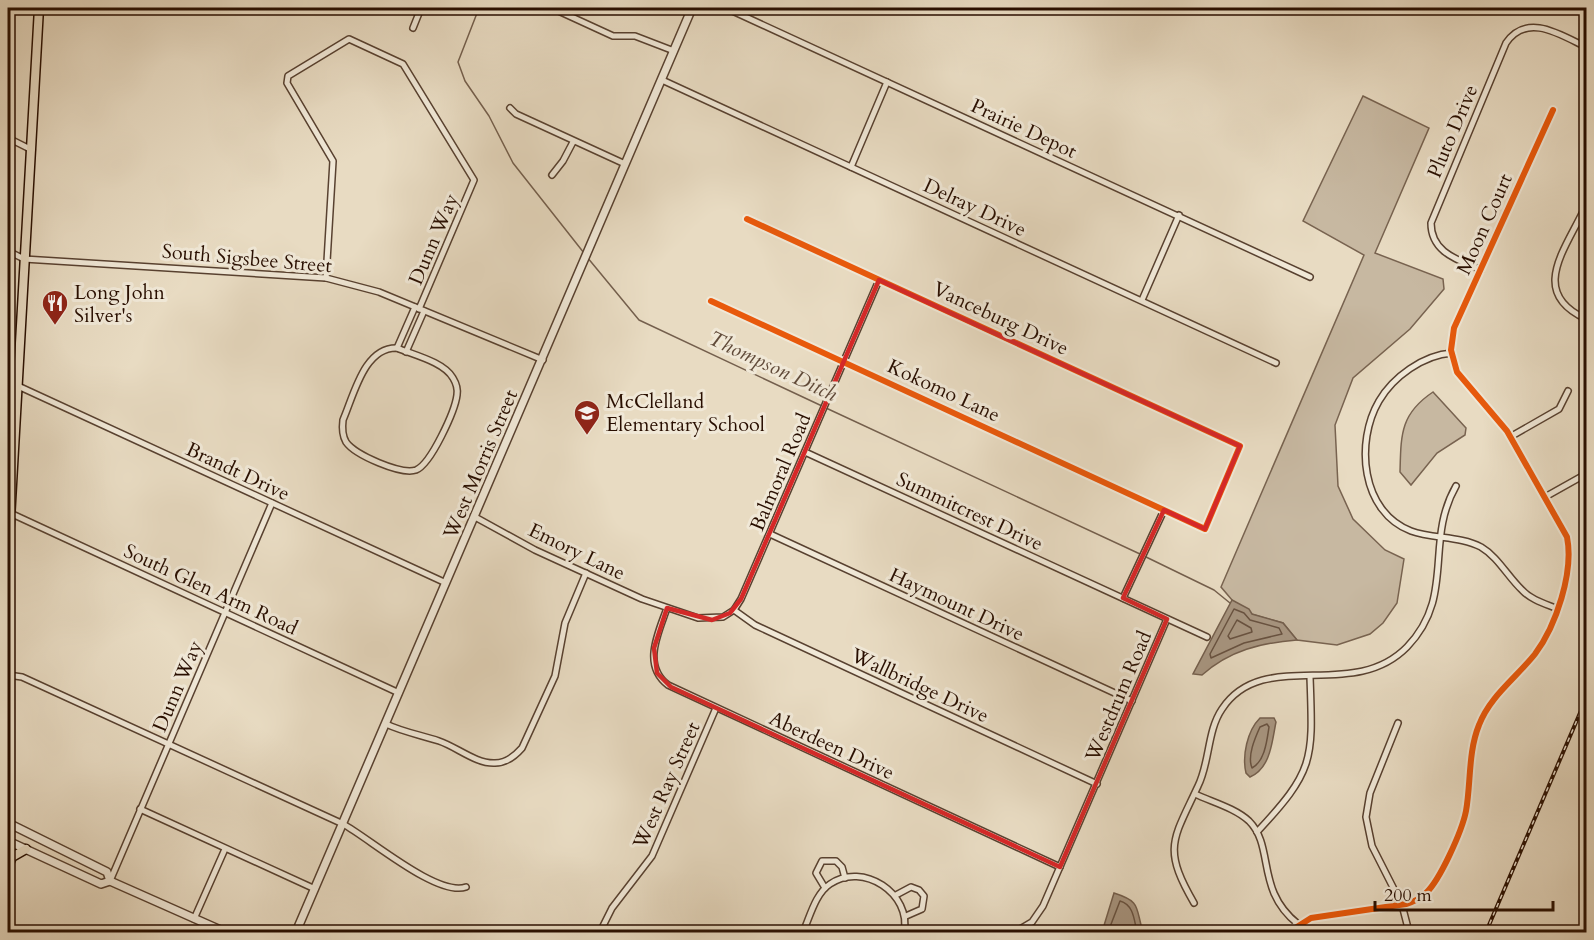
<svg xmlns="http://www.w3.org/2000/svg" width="1594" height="940" viewBox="0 0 1594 940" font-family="Cardo,serif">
<rect width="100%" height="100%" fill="#e8dbc2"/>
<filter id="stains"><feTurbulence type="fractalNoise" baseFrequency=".00333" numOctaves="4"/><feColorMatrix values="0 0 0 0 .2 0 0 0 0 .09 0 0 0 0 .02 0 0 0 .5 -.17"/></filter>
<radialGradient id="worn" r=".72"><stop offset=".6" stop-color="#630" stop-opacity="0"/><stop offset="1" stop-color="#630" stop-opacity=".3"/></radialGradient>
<g fill="#c7b8a1" stroke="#786350" stroke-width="1.5">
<path d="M 1363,96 L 1429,128 L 1375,253 L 1443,279 L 1444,289 L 1410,329 L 1353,378 L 1335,425 L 1338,486 L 1353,519 L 1385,550 L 1404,559 L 1397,603 L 1383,623 L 1370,634 L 1337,645 L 1297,640 L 1283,623 L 1251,614 L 1232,600 L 1221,587 L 1364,255 L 1303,221 Z"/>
<path d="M 1433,392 L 1466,428 L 1465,435 L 1437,453 L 1411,485 L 1400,472 C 1401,435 1400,414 1433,392 Z"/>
</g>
<g fill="#a79580" stroke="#745f4d" stroke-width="1.5">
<path d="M 1232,600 L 1249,609 L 1252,614 L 1283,623 L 1297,640 C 1261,643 1230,650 1202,675 L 1193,674 Z"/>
<path d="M 1260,718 L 1274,718 L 1276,722 C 1272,741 1271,768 1250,777 L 1246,773 C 1242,756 1247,731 1260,718 Z"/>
<path d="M 1114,893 C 1142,902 1135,907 1143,932 L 1102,932 Z"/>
</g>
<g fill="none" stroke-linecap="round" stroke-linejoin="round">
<g stroke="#685240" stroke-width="1.5">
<path d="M 1234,609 L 1244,613 L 1250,620 L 1279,628 L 1282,634 L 1244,643 L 1211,658 L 1210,654 Z"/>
<path d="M 1237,620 L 1251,628 L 1252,632 L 1230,639 L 1228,636 Z"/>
<path d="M 1267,724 L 1269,727 C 1267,740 1265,761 1252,768 C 1247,756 1255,738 1260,727 Z"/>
<path d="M 1108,932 L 1120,901 C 1134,905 1134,920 1137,932"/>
</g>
<g stroke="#745f4d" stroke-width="1.5">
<path d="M 479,8 L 458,62 L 465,81 L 489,116 L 513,163 L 584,253"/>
<path d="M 587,257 L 639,320 L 822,406"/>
<path d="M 826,408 L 1140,554"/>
<path d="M 1144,556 L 1214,590 L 1230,603"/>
</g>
<g stroke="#584130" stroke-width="8">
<g id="minor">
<path d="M 552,8 L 613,36 L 635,36 L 674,51"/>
<path d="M 726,8 L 1310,277"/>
<path d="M 413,28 L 421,8"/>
<path d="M 662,80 L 1276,363"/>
<path d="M 510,108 L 516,114 L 625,164"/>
<path d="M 8,138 L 32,150"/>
<path d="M 851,167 L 887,82"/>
<path d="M 552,175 L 563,161 L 573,142"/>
<path d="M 1586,205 C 1567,248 1527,292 1586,319"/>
<path d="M 8,251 L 24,259 L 326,278 L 379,292 L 543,360"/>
<path d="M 1481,270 C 1459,260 1431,253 1431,223 L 1506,43 C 1527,12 1561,35 1586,47"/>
<path d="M 326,278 L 333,161 L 287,83 L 288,76 L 349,39 L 403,64 L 474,180 L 419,309"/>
<path d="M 1142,300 L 1179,215"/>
<path d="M 711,301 L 1205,529 L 1240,446 L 747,219"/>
<path d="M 397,348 C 414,355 444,362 453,378 C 456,383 458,389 457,395 C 455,411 431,464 416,470 C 401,475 355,455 346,442 C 342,435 342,428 343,420 C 354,395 364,347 397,348 Z"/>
<path d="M 397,348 L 415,307"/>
<path d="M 406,352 L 424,311"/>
<path d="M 1452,353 C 1423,355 1393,377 1379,401 C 1355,442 1361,512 1411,531 C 1433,539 1460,536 1481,547 C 1498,557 1508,577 1522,590 C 1531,600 1546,604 1558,609"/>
<path d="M 18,386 L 446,583"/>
<path d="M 1510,437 L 1559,409 L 1568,391"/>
<path d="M 805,452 L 1207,637"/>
<path d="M 1545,497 L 1586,474"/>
<path d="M 10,513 L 399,693"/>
<path d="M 475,517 L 535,550 L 642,599 L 698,618 L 723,617 L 734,610 L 741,599 L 879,280"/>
<path d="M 770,534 L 1132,701"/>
<path d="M 1123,598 L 1164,510"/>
<path d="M 667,608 C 658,634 642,665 668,685 L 1060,867"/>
<path d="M 734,610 L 755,625 L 1097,784"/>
<path d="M 8,675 L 22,677 L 343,824 C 369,838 437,897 466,887"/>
<path d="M 1398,723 L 1370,793 L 1366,817 L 1372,846 L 1402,905 L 1409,932"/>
<path d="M 386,724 C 403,732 421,735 439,741 C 457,747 476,764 495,763 C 507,763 515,756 522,748 L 555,676 L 565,623 L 586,573"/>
<path d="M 1195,794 C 1212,802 1235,808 1249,821 C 1275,847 1255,890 1298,924"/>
<path d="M 140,809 L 315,889"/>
<path d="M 1257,832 C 1315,770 1313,760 1310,677"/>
<path d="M 110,881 L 272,503"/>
<path d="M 825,888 L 816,873 L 822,861 L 836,861 L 842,867 L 845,878"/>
<path d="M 896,895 L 911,887 L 919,890 L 924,896 L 922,909 L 906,916"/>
<path d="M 1194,903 C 1162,848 1173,840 1198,786 C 1210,762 1207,731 1222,709 C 1264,646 1352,703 1407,647 C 1456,596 1424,542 1456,486"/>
<path d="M 194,919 L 225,849"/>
<path d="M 600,932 L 612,908 L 652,856 L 716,708"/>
<path d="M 803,932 C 810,917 815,894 830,884 C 863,861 912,894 904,932"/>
<path d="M 1015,932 L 1032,922 L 1043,906 L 1167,619"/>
<path d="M 1289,932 L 1311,918 L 1406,904 C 1413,902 1420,899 1426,893 C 1440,880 1462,831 1466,811 C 1471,783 1468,752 1479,725 C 1490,696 1516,678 1535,654 C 1556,626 1574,572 1567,537 L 1507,431 L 1457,372 L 1451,350 L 1454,328 L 1553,110"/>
<path d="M 1582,932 L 1586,922"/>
</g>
</g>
<g stroke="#584130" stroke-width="10">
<g id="tertiary">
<path d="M 8,823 L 107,872 L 110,881"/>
<path d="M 8,841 L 101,884 L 110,881 L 225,932"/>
<path d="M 296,932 L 692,8"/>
</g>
</g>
<g stroke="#280e00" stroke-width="11">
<g id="primary">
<path d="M 8,555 L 39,8"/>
<path d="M 8,866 L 12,857 L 26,849"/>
</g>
</g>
<use href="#minor" stroke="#f0e8d7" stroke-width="5"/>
<use href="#tertiary" stroke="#f0e8d7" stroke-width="7"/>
<use href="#primary" stroke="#e8dbc2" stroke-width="8"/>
<g stroke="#280e00" stroke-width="4">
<path id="rail" d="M 1486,932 L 1586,699"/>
</g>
<use href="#rail" stroke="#f0e8d7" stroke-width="1.5" stroke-dasharray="4.5" stroke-linecap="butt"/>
<g stroke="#f0e8d7" stroke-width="10">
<g id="cycleway">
<path d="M 711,301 L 1205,529 L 1240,446 L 747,219"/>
<path d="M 1289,932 L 1311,918 L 1406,904 C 1413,902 1420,899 1426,893 C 1440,880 1462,831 1466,811 C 1471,783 1468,752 1479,725 C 1490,696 1516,678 1535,654 C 1556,626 1574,572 1567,537 L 1507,431 L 1457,372 L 1451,350 L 1454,328 L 1553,110"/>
</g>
</g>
<use href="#cycleway" stroke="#e8590c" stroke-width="6"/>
</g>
<path fill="none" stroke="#d62828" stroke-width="4.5" stroke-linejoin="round" d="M 879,280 L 1240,446 L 1205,529 L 1164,510 L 1123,598 L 1167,619 L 1060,867 L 671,687 L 657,673 L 654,648 L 667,608 L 712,620 L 730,613 L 741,599 Z"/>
<defs>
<g id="restaurant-pin" transform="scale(1.35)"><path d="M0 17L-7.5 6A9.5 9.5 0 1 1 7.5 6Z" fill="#8f2418" stroke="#f0e8d7"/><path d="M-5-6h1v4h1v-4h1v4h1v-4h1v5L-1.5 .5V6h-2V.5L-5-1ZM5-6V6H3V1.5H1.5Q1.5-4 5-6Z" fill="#fff"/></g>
<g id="school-pin" transform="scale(1.35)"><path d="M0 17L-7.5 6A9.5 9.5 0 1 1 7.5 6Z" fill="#8f2418" stroke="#f0e8d7"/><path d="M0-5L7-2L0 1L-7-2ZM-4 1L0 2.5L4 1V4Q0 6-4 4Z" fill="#fff"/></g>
</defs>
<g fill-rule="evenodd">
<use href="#restaurant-pin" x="55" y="303"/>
<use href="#school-pin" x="587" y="413"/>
</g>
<g text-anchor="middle" stroke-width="6" stroke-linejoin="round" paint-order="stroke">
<g font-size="20" fill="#280e00" stroke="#f0e8d7">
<text transform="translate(1024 128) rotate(25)" y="7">Prairie Depot</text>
<text transform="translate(1452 131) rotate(-67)" y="7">Pluto Drive</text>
<text transform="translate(975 207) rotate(25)" y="7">Delray Drive</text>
<text transform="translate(1484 224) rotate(-66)" y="7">Moon Court</text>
<text transform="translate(433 239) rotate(-67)" y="7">Dunn Way</text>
<text transform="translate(247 258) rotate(5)" y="7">South Sigsbee Street</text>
<text transform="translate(1001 318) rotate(25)" y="7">Vanceburg Drive</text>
<text transform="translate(944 390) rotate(25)" y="7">Kokomo Lane</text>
<text transform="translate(480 464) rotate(-67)" y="7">West Morris Street</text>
<text transform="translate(238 471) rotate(25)" y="7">Brandt Drive</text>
<text transform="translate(780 472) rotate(-67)" y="7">Balmoral Road</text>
<text transform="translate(970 511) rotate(25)" y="7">Summitcrest Drive</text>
<text transform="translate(577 551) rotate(26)" y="7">Emory Lane</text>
<text transform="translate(211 589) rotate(25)" y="7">South Glen Arm Road</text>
<text transform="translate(957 604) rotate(25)" y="7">Haymount Drive</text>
<text transform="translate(920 685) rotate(25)" y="7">Wallbridge Drive</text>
<text transform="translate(177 686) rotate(-67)" y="7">Dunn Way</text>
<text transform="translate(1118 696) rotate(-67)" y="7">Westdrum Road</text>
<text transform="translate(832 745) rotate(25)" y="7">Aberdeen Drive</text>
<text transform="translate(666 785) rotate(-66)" y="7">West Ray Street</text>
</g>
<g font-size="20" fill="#280e00" stroke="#f0e8d7" text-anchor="start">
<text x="74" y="299">Long John<tspan x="74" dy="23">Silver's</tspan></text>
<text x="606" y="408">McClelland<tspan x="606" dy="23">Elementary School</tspan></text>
</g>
<g font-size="21" font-style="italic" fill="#614b3a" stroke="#f0e8d7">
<text transform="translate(773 366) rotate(25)" y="7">Thompson Ditch</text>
</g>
</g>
<rect width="1594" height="940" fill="none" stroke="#e8dbc2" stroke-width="30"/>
<rect x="9" y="9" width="1576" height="922" fill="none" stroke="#280e00" stroke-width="3"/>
<rect x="15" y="15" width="1564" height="910" fill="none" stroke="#280e00" stroke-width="1.5"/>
<path d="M1375 901v9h178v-9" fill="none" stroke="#280e00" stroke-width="3"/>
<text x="1384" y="901" font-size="18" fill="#280e00" stroke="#f0e8d7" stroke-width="4.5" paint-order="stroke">200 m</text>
<rect width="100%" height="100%" filter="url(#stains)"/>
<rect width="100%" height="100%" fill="url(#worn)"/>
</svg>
